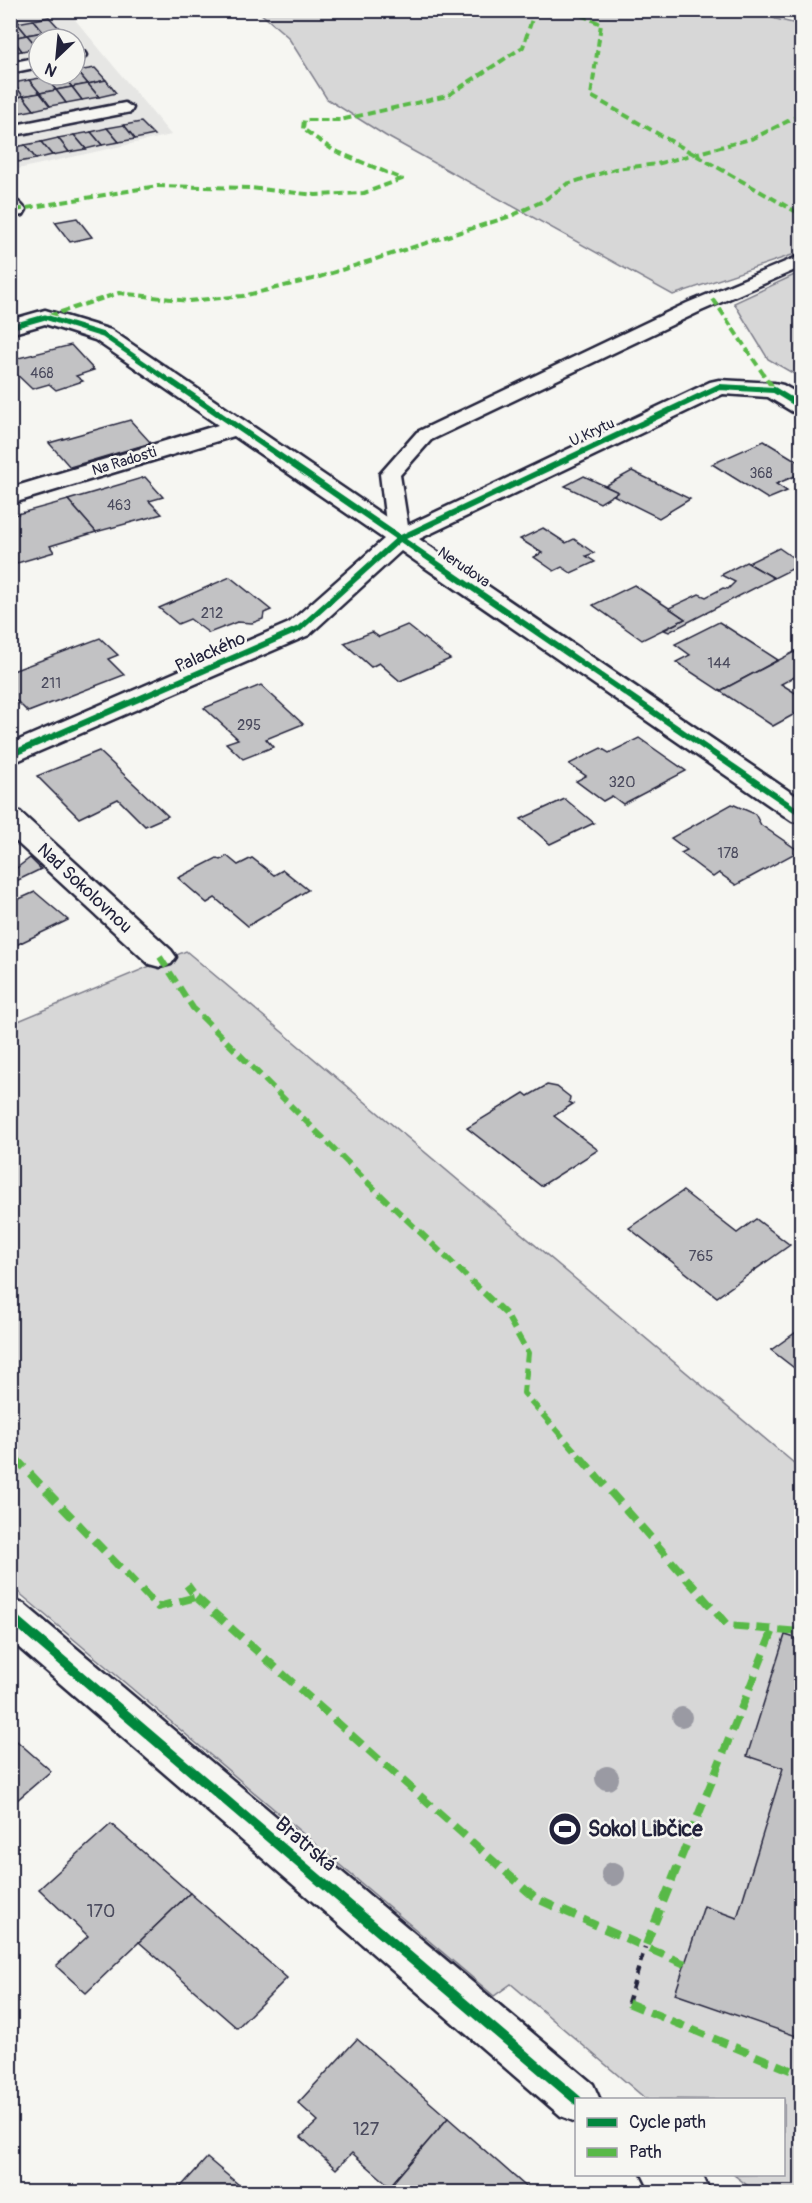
<svg xmlns="http://www.w3.org/2000/svg" width="812" height="2203" viewBox="0 0 812 2203" font-family="Pangolin,sans-serif">
<rect width="100%" height="100%" fill="#f6f6f2"/>
<filter id="ink" filterUnits="userSpaceOnUse"><feTurbulence type="fractalNoise" baseFrequency=".0167" numOctaves="2"/><feDisplacementMap in="SourceGraphic" scale="12" xChannelSelector="R" yChannelSelector="G"/><feConvolveMatrix kernelMatrix="1 2 1 2 8 2 1 2 1" color-interpolation-filters="sRGB"/></filter>
<g filter="url(#ink)">
<path fill="#e6e6e4" fill-rule="evenodd" d="M 10,11 L 68,11 L 171,135 L 18,169 L 10,161 ZM 39,39 L 75,39 L 75,75 L 39,75 Z"/>
<g fill="#d7d7d7" stroke="#7c7c89" stroke-width="1.5">
<path d="M 758,10 L 776,19 L 801,25 L 801,252 L 673,295 L 386,136 L 327,99 L 288,37 L 258,11 Z"/>
<path d="M 801,272 L 801,378 L 768,359 L 734,303 Z"/>
<path d="M 186,951 L 801,1469 L 801,2192 L 756,2192 L 734,2175 L 784,2174 L 784,2100 L 646,2099 L 511,1984 L 494,1996 L 11,1586 L 11,1024 Z"/>
</g>
<g fill="#c2c2c4" stroke="#22223b" stroke-width="1.5">
<path d="M 49,17 L 60,29 L 43,32 L 33,20 Z"/>
<path d="M 33,20 L 43,32 L 27,35 L 17,23 Z"/>
<path d="M 17,23 L 27,35 L 12,38 L 10,24 Z"/>
<path d="M 60,29 L 68,39 L 49,39 L 43,32 Z"/>
<path d="M 43,32 L 49,39 L 39,39 L 38,48 L 27,35 Z"/>
<path d="M 27,35 L 38,48 L 22,51 L 12,38 Z"/>
<path d="M 10,38 L 12,38 L 22,51 L 10,53 Z"/>
<path d="M 95,68 L 106,80 L 88,84 L 77,71 Z"/>
<path d="M 75,71 L 77,71 L 88,84 L 72,87 L 62,75 L 75,75 Z"/>
<path d="M 62,75 L 72,87 L 56,90 L 45,77 Z"/>
<path d="M 45,77 L 56,90 L 40,93 L 29,80 Z"/>
<path d="M 29,80 L 40,93 L 23,96 L 13,83 Z"/>
<path d="M 106,80 L 116,93 L 99,97 L 88,84 Z"/>
<path d="M 13,83 L 23,96 L 10,99 L 10,84 Z"/>
<path d="M 88,84 L 99,97 L 82,100 L 72,87 Z"/>
<path d="M 72,87 L 82,100 L 66,103 L 56,90 Z"/>
<path d="M 56,90 L 66,103 L 50,106 L 40,93 Z"/>
<path d="M 40,93 L 50,106 L 34,110 L 23,96 Z"/>
<path d="M 23,96 L 34,110 L 18,113 L 10,104 L 10,99 Z"/>
<path d="M 141,122 L 154,135 L 135,139 L 124,125 Z"/>
<path d="M 124,125 L 135,139 L 119,142 L 107,128 Z"/>
<path d="M 107,128 L 119,142 L 102,145 L 91,132 Z"/>
<path d="M 91,132 L 102,145 L 86,149 L 74,135 Z"/>
<path d="M 74,135 L 86,149 L 69,152 L 58,138 Z"/>
<path d="M 58,138 L 69,152 L 52,155 L 41,142 Z"/>
<path d="M 41,142 L 52,155 L 36,159 L 25,145 Z"/>
<path d="M 25,145 L 36,159 L 18,162 L 10,153 L 10,148 Z"/>
<path d="M 77,218 L 92,237 L 70,242 L 55,222 Z"/>
<path d="M 71,345 L 94,370 L 76,376 L 83,381 L 56,390 L 49,384 L 32,389 L 10,368 L 10,360 Z"/>
<path d="M 130,420 L 151,443 L 70,467 L 49,443 Z"/>
<path d="M 764,441 L 802,464 L 802,473 L 776,484 L 787,491 L 768,499 L 712,464 Z"/>
<path d="M 632,471 L 690,499 L 659,518 L 613,495 L 618,492 L 605,486 Z"/>
<path d="M 584,476 L 605,486 L 618,492 L 600,503 L 565,486 Z"/>
<path d="M 145,477 L 163,497 L 149,501 L 162,514 L 96,532 L 68,500 Z"/>
<path d="M 68,500 L 96,532 L 50,546 L 54,552 L 14,564 L 10,560 L 10,516 Z"/>
<path d="M 543,528 L 566,543 L 574,539 L 594,553 L 586,556 L 595,562 L 571,573 L 562,567 L 554,571 L 534,557 L 542,553 L 520,539 Z"/>
<path d="M 779,548 L 802,564 L 774,578 L 748,563 Z"/>
<path d="M 746,562 L 774,578 L 669,632 L 664,630 L 685,619 L 669,608 L 699,594 L 706,597 L 723,588 L 728,589 L 735,582 L 721,575 Z"/>
<path d="M 230,577 L 271,610 L 264,613 L 263,619 L 252,623 L 237,622 L 209,633 L 190,619 L 178,624 L 159,608 Z"/>
<path d="M 634,585 L 669,608 L 685,619 L 642,640 L 593,605 Z"/>
<path d="M 719,622 L 778,660 L 720,691 L 676,662 L 690,655 L 675,644 Z"/>
<path d="M 407,625 L 450,659 L 400,681 L 379,663 L 371,667 L 344,643 L 372,632 L 379,637 Z"/>
<path d="M 100,638 L 118,655 L 108,659 L 124,675 L 28,712 L 17,701 L 10,703 L 10,672 Z"/>
<path d="M 794,652 L 802,657 L 802,666 L 796,669 L 802,673 L 781,684 L 802,697 L 802,710 L 773,726 L 720,691 Z"/>
<path d="M 261,685 L 303,724 L 266,739 L 273,747 L 243,759 L 226,743 L 238,739 L 204,708 Z"/>
<path d="M 639,738 L 686,771 L 623,804 L 612,796 L 603,801 L 576,781 L 586,776 L 569,764 L 601,748 L 609,753 Z"/>
<path d="M 99,751 L 168,816 L 145,826 L 118,799 L 79,818 L 37,776 Z"/>
<path d="M 565,799 L 594,823 L 550,844 L 521,819 Z"/>
<path d="M 732,804 L 755,814 L 761,825 L 799,851 L 736,885 L 719,873 L 713,877 L 681,853 L 687,850 L 671,838 Z"/>
<path d="M 227,856 L 238,865 L 252,858 L 274,875 L 283,870 L 308,890 L 248,926 L 215,898 L 207,903 L 178,878 L 217,858 L 221,860 Z"/>
<path d="M 30,858 L 41,869 L 10,884 L 10,873 Z"/>
<path d="M 35,892 L 68,920 L 10,948 L 10,903 Z"/>
<path d="M 547,1085 L 557,1087 L 570,1097 L 569,1102 L 573,1104 L 554,1116 L 598,1150 L 541,1186 L 467,1128 L 524,1093 L 528,1096 Z"/>
<path d="M 683,1191 L 737,1233 L 756,1219 L 790,1245 L 717,1297 L 629,1228 Z"/>
<path d="M 802,1328 L 802,1374 L 771,1350 Z"/>
<path d="M 785,1635 L 802,1640 L 802,2038 L 675,1994 L 704,1906 L 737,1918 L 783,1768 L 747,1756 Z"/>
<path d="M 10,1735 L 51,1771 L 10,1806 Z"/>
<path d="M 111,1824 L 190,1893 L 86,1993 L 56,1966 L 88,1936 L 39,1889 Z"/>
<path d="M 190,1893 L 287,1978 L 237,2028 L 139,1942 Z"/>
<path d="M 357,2039 L 448,2118 L 390,2186 L 352,2153 L 336,2169 L 301,2137 L 318,2121 L 298,2103 Z"/>
<path d="M 448,2118 L 532,2192 L 385,2192 Z"/>
<path d="M 207,2158 L 245,2190 L 243,2192 L 176,2192 Z"/>
</g>
<g fill="none" stroke-linecap="round" stroke-linejoin="round">
<g stroke="#22223b" stroke-width="5">
<g id="lane">
<path d="M 75,50 L 84,52 L 86,55 L 84,58 L 75,60 Z"/>
<path d="M 39,57 L 39,67 L 10,73 L 10,63 Z"/>
<path d="M 125,103 L 133,108 L 131,112 L 10,136 L 10,126 Z"/>
<path d="M 802,255 L 802,267 L 701,311 L 431,440 L 400,475 L 410,539 L 407,544 L 399,545 L 391,544 L 388,539 L 380,474 L 417,432 L 687,303 Z"/>
</g>
</g>
<g stroke="#22223b" stroke-width="5">
<g id="street">
<path d="M 10,199 C 18,200 21,204 26,210 L 23,215 L 10,217 Z"/>
<path d="M 45,310 L 111,330 L 402,528 L 710,382 L 719,380 L 774,383 L 783,385 L 802,396 L 802,414 L 793,412 L 768,397 L 723,394 L 419,539 L 802,800 L 802,823 L 792,821 L 401,551 L 309,635 L 10,764 L 10,744 L 289,623 L 384,539 L 234,436 L 10,504 L 10,488 L 218,425 L 95,340 L 45,324 L 10,334 L 10,320 Z"/>
<path d="M 10,810 L 20,812 L 171,950 L 176,957 L 171,964 L 160,967 L 149,964 L 10,836 Z"/>
<path d="M 10,1600 L 24,1604 L 593,2084 L 600,2100 L 576,2100 L 576,2122 L 561,2116 L 10,1640 Z"/>
<path d="M 642,2174 L 702,2174 L 710,2192 L 651,2192 Z"/>
</g>
</g>
<path stroke="#22223b" stroke-width="4.5" stroke-dasharray="8 6" stroke-linecap="butt" d="M 628,2003 L 645,1947"/>
<use href="#lane" fill="#f6f6f2" fill-rule="evenodd"/>
<use href="#street" fill="#f6f6f2" fill-rule="evenodd"/>
<g stroke="#58b947" stroke-width="4" stroke-dasharray="8 4" stroke-linecap="butt">
<path d="M 570,10 L 601,24 L 591,96 L 802,215"/>
<path d="M 15,210 L 157,186 L 250,188 L 316,195 L 364,193 L 402,179 L 333,150 L 303,129 L 304,120 L 340,120 L 447,96 L 523,47 L 535,10"/>
<path d="M 713,299 L 770,384"/>
<path d="M 49,316 L 119,293 L 188,301 L 243,296 L 313,279 L 511,216 L 543,201 L 567,184 L 615,169 L 657,164 L 754,138 L 802,114"/>
</g>
<path stroke="#58b947" stroke-width="5" stroke-dasharray="10 5" stroke-linecap="butt" d="M 769,382 L 774,390"/>
<g stroke="#58b947" stroke-width="6" stroke-dasharray="12 6" stroke-linecap="butt">
<path d="M 160,957 L 193,1008 L 365,1180 L 506,1314 L 528,1353 L 524,1393 L 581,1458"/>
<path d="M 10,1453 L 15,1458"/>
</g>
<g stroke="#58b947" stroke-width="8" stroke-dasharray="15 8" stroke-linecap="butt">
<path d="M 14,1457 L 158,1607 L 196,1597 L 187,1585"/>
<path d="M 580,1457 L 728,1626 L 802,1632"/>
<path d="M 196,1597 L 535,1898 L 645,1947"/>
<path d="M 685,1964 L 645,1947 L 773,1630"/>
<path d="M 628,2003 L 802,2075"/>
</g>
<g stroke="#f6f6f2" stroke-width="8">
<path id="cycleway-far2" d="M 10,327 L 45,317 L 103,335 L 174,384"/>
</g>
<g stroke="#f6f6f2" stroke-width="9">
<g id="cycleway-far1">
<path d="M 172,382 L 802,814"/>
<path d="M 10,755 L 299,629 L 399,539 L 719,387 L 774,390 L 802,407"/>
</g>
</g>
<g stroke="#f6f6f2" stroke-width="14">
<path id="cycleway" d="M 10,1616 L 577,2100"/>
</g>
<use href="#cycleway-far2" stroke="#00873e" stroke-width="5"/>
<use href="#cycleway-far1" stroke="#00873e" stroke-width="6"/>
<use href="#cycleway" stroke="#00873e" stroke-width="10"/>
</g>
<g fill="#9a9aa3">
<circle cx="682" cy="1717" r="10"/>
<circle cx="607" cy="1778" r="12"/>
<circle cx="613" cy="1874" r="12"/>
</g>
</g>
<defs>
<g id="stadium-disc" transform="scale(1.725)"><circle r="9.5" fill="#22223b" stroke="#f6f6f2"/><path d="M0-5a6.5 5 0 1 0 0 10a6.5 5 0 1 0 0-10ZM-3.5-1.8h7v3.6h-7Z" fill="#fff"/></g>
</defs>
<g fill-rule="evenodd">
<use href="#stadium-disc" x="565" y="1829"/>
</g>
<g text-anchor="middle" stroke-width="5" stroke-linejoin="round" paint-order="stroke">
<g font-size="14" fill="#4a4a5d">
<text x="42" y="378">468</text>
<text x="761" y="478">368</text>
<text x="119" y="510">463</text>
</g>
<g font-size="15" fill="#22223b" stroke="#f6f6f2">
<text transform="translate(592 432) rotate(-25)" y="5">U Krytu</text>
<text transform="translate(124 461) rotate(-17)" y="5">Na Radosti</text>
<text transform="translate(464 567) rotate(34)" y="5">Nerudova</text>
</g>
<g font-size="15" fill="#4a4a5d">
<text x="212" y="618">212</text>
<text x="719" y="668">144</text>
<text x="51" y="688">211</text>
<text x="249" y="730">295</text>
<text x="622" y="787">320</text>
<text x="728" y="858">178</text>
<text x="701" y="1261">765</text>
</g>
<g font-size="18" fill="#22223b" stroke="#f6f6f2">
<text transform="translate(210 652) rotate(-24)" y="6">Palackého</text>
<text transform="translate(85 888) rotate(43)" y="6">Nad Sokolovnou</text>
</g>
<g font-size="18" fill="#4a4a5d">
<text x="101" y="1917">170</text>
<text x="366" y="2135">127</text>
</g>
<g font-size="21" font-weight="bold" fill="#22223b" stroke="#f6f6f2" text-anchor="start">
<text x="588" y="1836">Sokol Libčice</text>
</g>
<g font-size="21" fill="#22223b" stroke="#f6f6f2">
<text transform="translate(306 1844) rotate(40)" y="7">Bratrská</text>
</g>
</g>
<rect width="812" height="2203" fill="none" stroke="#f6f6f2" stroke-width="36"/>
<rect x="18" y="18" width="776" height="2167" fill="none" stroke="#22223b" stroke-width="2" filter="url(#ink)"/>
<rect x="575" y="2098" width="210" height="78" fill="#f6f6f2" stroke="#a1a1a9" stroke-width="1.5"/>
<rect x="587" y="2118" width="30" height="9" fill="#00873e" stroke="#a1a1a9" stroke-width="1.5"/>
<text x="629" y="2128" font-size="18" fill="#22223b">Cycle path</text>
<rect x="587" y="2148" width="30" height="9" fill="#58b947" stroke="#a1a1a9" stroke-width="1.5"/>
<text x="629" y="2158" font-size="18" fill="#22223b">Path</text>
<g transform="translate(57 57) rotate(206)"><circle r="28" fill="#f6f6f2" stroke="#a1a1a9" stroke-width="1.5"/>
<path d="M0-4.5L10 22L0 15L-10 22Z" fill="#22223b"/>
<text y="-9" font-size="16" font-weight="bold" text-anchor="middle" fill="#22223b">N</text>
</g>
</svg>
